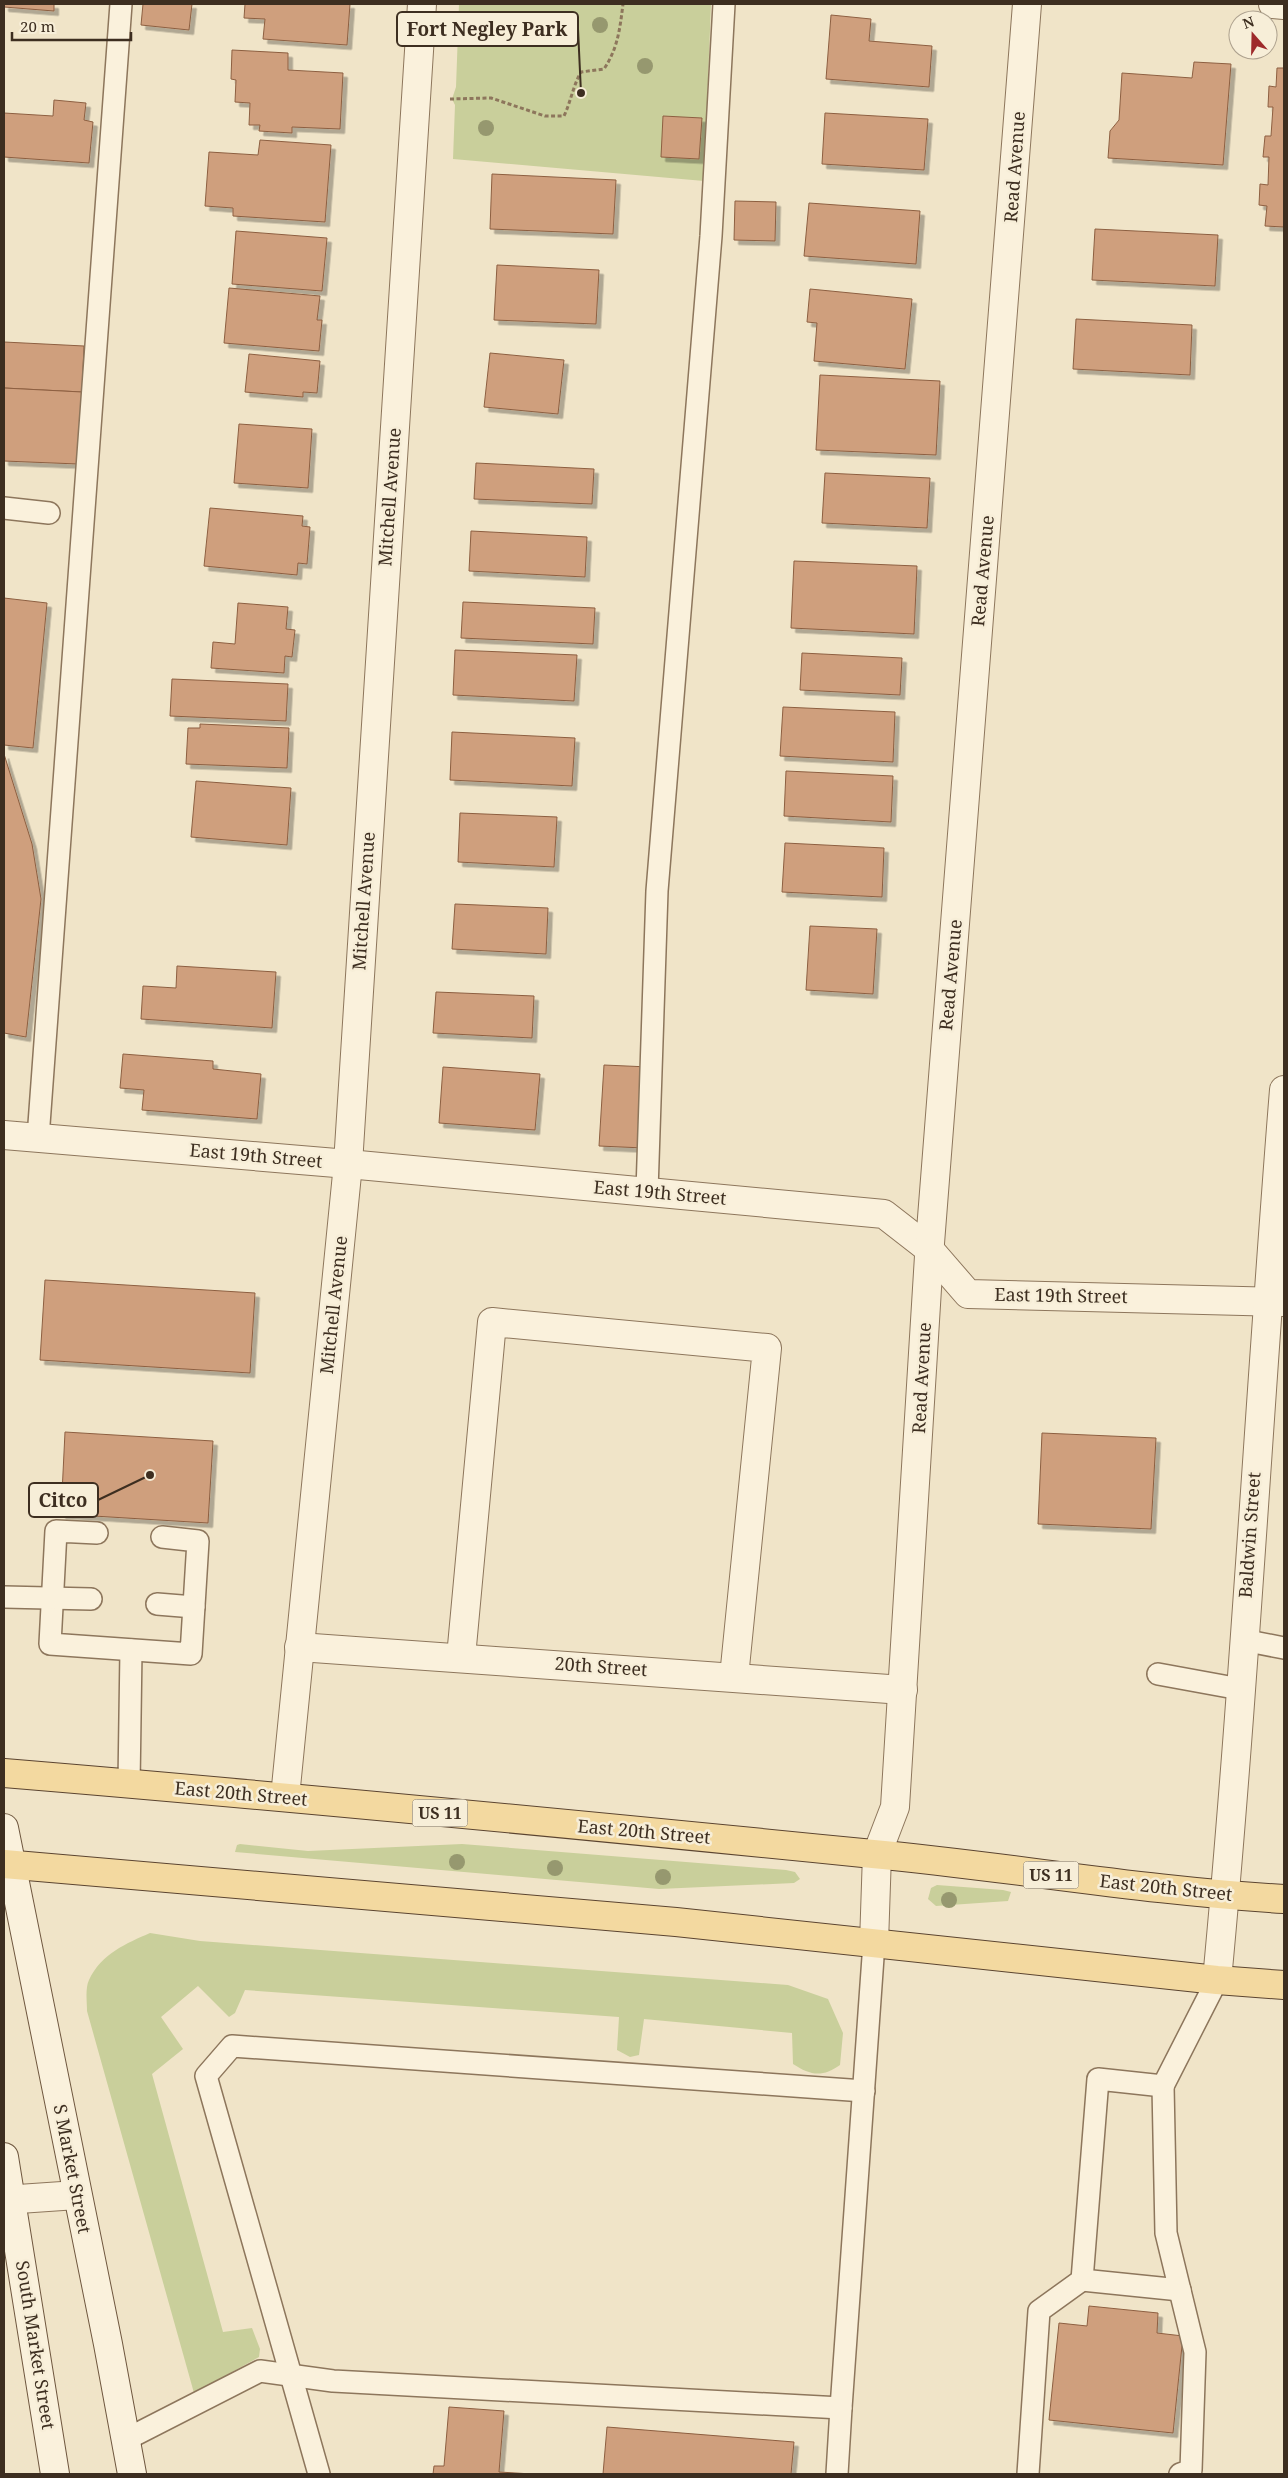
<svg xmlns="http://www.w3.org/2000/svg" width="1288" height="2478" viewBox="0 0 1288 2478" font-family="'Noto Serif',serif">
<defs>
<filter id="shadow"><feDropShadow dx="4.5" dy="4.5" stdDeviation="0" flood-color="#0004"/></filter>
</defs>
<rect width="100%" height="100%" fill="#f0e4c8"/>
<g fill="#c9cf9b">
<path d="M 459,4 L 711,4 L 704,181 L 453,159 L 455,105 L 452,99 L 456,87 Z"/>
<path d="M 240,1844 L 308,1851 L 462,1844 L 786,1870 L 795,1872 L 800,1879 L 794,1883 L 659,1889 L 235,1852 L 237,1845 Z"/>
<path d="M 937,1885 L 1003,1890 L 1011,1892 L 1008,1901 L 936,1906 L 928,1899 L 931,1888 Z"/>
<path d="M 150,1933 L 200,1941 L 788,1985 L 828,1999 L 843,2033 L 840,2065 C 822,2078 810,2075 793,2064 L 792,2033 L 644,2019 L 639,2055 L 630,2057 L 617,2050 L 619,2017 L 245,1990 L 235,2013 L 229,2017 L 198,1986 L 161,2017 L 183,2049 L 152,2074 L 223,2332 L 252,2328 L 260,2349 L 259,2357 L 194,2393 L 87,2011 C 87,2002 85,1988 89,1980 C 101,1954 127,1943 150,1933 Z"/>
</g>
<g fill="#cf9f7d" stroke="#8d5f41" filter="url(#shadow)">
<path d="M 4,4 L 54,4 L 54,11 L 4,7 Z"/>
<path d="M 143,4 L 192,4 L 189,30 L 141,25 Z"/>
<path d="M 245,4 L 350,4 L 347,45 L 263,39 L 265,19 L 244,18 Z"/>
<path d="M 831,15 L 871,19 L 869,41 L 932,46 L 929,87 L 826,79 Z"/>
<path d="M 232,50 L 288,53 L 288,70 L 343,73 L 340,129 L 292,127 L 292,133 L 259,131 L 260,125 L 249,125 L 250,103 L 235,102 L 236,80 L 231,79 Z"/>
<path d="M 1194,62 L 1231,64 L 1223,165 L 1108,158 L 1110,131 L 1119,120 L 1122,73 L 1192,78 Z"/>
<path d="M 1277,68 L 1284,68 L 1284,227 L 1265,226 L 1267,206 L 1259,205 L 1260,184 L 1268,185 L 1269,157 L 1263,157 L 1265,136 L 1271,136 L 1273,107 L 1268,107 L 1269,86 L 1276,87 Z"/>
<path d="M 54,100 L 86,103 L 84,120 L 93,122 L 89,163 L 4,157 L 4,113 L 53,116 Z"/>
<path d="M 825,113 L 928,119 L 924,170 L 822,164 Z"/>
<path d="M 663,116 L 702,118 L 699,159 L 661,157 Z"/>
<path d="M 260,140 L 331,145 L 325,222 L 233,216 L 233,208 L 205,206 L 209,152 L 258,155 Z"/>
<path d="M 492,174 L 616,180 L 613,234 L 490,229 Z"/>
<path d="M 735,201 L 776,202 L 775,241 L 734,240 Z"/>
<path d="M 809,203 L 920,211 L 916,264 L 804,256 Z"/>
<path d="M 1095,229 L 1218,235 L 1215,286 L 1092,280 Z"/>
<path d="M 236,231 L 327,238 L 322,291 L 232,284 Z"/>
<path d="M 497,265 L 599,270 L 596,324 L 494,320 Z"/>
<path d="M 229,288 L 320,296 L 317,320 L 322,320 L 319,351 L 224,343 Z"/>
<path d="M 810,289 L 912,299 L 905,369 L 814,361 L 817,323 L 807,322 Z"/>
<path d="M 1076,319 L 1192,325 L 1190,375 L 1073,369 Z"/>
<path d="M 4,342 L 84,346 L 82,392 L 4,388 Z"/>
<path d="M 490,353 L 564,360 L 558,414 L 484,407 Z"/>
<path d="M 249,354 L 320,361 L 317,393 L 303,392 L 303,397 L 245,392 Z"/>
<path d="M 820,375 L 940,381 L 936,455 L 816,450 Z"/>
<path d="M 4,388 L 82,392 L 78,464 L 4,461 Z"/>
<path d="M 239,424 L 312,429 L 308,488 L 234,483 Z"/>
<path d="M 476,463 L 594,469 L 592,504 L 474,499 Z"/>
<path d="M 825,473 L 930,478 L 927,528 L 822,523 Z"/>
<path d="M 210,508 L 303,516 L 302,526 L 310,527 L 307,564 L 298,563 L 297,575 L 204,566 Z"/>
<path d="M 471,531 L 587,537 L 585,577 L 469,571 Z"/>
<path d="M 794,561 L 917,566 L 914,634 L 791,628 Z"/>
<path d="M 4,598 L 47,603 L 33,748 L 4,745 Z"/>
<path d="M 463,602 L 595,608 L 593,644 L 461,638 Z"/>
<path d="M 238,603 L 288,607 L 286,629 L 295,630 L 292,657 L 285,656 L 284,673 L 211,668 L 213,642 L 235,644 Z"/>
<path d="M 455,650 L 577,655 L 574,701 L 453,695 Z"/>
<path d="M 802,653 L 902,658 L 900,695 L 800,690 Z"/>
<path d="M 172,679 L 288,684 L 286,721 L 170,716 Z"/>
<path d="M 783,707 L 895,712 L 893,762 L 780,756 Z"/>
<path d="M 200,724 L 289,728 L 287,768 L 186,764 L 188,728 L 200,728 Z"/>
<path d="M 452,732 L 575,738 L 572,786 L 450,780 Z"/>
<path d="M 4,754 L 32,844 L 41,899 L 26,1037 L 4,1033 Z"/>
<path d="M 786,771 L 893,776 L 891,822 L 784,816 Z"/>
<path d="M 196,781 L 291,788 L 287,845 L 191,837 Z"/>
<path d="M 460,813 L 557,817 L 554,867 L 458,862 Z"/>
<path d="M 785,843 L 884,848 L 882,897 L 782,892 Z"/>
<path d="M 455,904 L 548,908 L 546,954 L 452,949 Z"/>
<path d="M 810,926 L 877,929 L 873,994 L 806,990 Z"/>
<path d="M 177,966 L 276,972 L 272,1028 L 141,1019 L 143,986 L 176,988 Z"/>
<path d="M 436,992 L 534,996 L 532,1038 L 433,1033 Z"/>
<path d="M 123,1054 L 213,1061 L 213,1069 L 261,1074 L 257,1119 L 142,1110 L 144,1090 L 120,1088 Z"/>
<path d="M 604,1065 L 649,1067 L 644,1148 L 599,1146 Z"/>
<path d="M 443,1067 L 540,1074 L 535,1130 L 439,1123 Z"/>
<path d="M 45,1280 L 255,1293 L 250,1373 L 40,1360 Z"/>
<path d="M 65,1432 L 213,1441 L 208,1523 L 61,1514 Z"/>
<path d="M 1042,1433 L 1156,1438 L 1151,1529 L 1038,1524 Z"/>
<path d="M 1089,2306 L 1158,2313 L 1157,2333 L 1183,2336 L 1173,2433 L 1049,2420 L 1059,2323 L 1087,2326 Z"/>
<path d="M 449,2407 L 504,2411 L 499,2472 L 532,2474 L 433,2474 L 434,2466 L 444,2466 Z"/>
<path d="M 607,2427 L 794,2442 L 791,2474 L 603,2474 Z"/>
</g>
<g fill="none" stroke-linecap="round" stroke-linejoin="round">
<g stroke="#8d765c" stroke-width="24">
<g id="service">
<path d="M 4,508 L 49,513"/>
<path d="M 38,1138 L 121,4"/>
<path d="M 647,1191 L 657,891 L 711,236 L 724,4"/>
<path d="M 97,1533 L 56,1531 L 50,1644 L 191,1654 L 198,1541 L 162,1537"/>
<path d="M 4,1597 L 91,1599"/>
<path d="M 157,1604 L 194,1607"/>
<path d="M 1243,1640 L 1284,1648"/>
<path d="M 1158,1674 L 1240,1689"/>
<path d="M 129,1784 L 131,1650"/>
<path d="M 1163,2086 L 1166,2233 L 1195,2352 L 1191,2470 L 1180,2474"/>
<path d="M 1082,2280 L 1180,2290"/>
<path d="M 125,2440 L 260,2371 L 333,2381 L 841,2408 L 874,1943"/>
<path d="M 319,2474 L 206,2076 L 232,2046 L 864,2091"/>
<path d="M 837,2474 L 841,2408"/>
<path d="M 1028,2474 L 1039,2311 L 1082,2280 L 1098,2079 L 1163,2086 L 1217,1980"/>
</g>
</g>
<g stroke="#8d765c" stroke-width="30">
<g id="minor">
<path d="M 1273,4 L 1284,5"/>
<path d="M 4,1135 L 348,1164 L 884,1214 L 929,1249 L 968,1294 L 1284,1302"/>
<path d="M 299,1647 L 903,1690"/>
<path d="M 461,1657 L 492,1322 L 767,1348 L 734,1677"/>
<path d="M 285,1797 L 348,1164 L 422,4"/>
<path d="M 874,1943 L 877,1854 L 895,1807 L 929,1256 L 1027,4"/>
<path d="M 1217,1980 C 1245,1684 1260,1387 1284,1090"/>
</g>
</g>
<g stroke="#8d765c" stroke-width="30">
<path id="tertiary" d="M 4,2200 L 77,2195"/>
</g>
<g stroke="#6f573f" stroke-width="30">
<g id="secondary">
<path d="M 4,1828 L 108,2344 L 132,2474"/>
<path d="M 4,2157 L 55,2474"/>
</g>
</g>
<g stroke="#5b4430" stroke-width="30">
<g id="primary">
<path d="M 4,1773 C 294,1797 583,1825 873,1854 C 1010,1867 1147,1891 1284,1899"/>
<path d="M 4,1864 L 676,1922 L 1217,1980 L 1284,1985"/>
</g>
</g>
<path stroke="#8d765c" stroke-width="3" stroke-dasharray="4 2.5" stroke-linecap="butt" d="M 450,99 L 491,98 L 545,116 L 564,116 C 571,101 573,86 581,72 L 604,69 C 618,48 620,28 623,4"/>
<use href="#service" stroke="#faf1dc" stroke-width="21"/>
<use href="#minor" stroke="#faf1dc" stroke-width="28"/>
<use href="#tertiary" stroke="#faf1dc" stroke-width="28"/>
<use href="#secondary" stroke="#faf1dc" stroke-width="28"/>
<use href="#primary" stroke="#f3d9a0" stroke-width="28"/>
</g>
<g fill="#96986f">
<circle cx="600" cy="25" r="8"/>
<circle cx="645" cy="66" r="8"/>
<circle cx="486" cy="128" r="8"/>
<circle cx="457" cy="1862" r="8"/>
<circle cx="555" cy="1868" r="8"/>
<circle cx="663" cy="1877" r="8"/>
<circle cx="949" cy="1900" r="8"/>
</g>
<g text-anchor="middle" stroke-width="5" stroke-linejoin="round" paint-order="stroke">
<g fill="#f7eed8" stroke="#756857" stroke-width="1">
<rect x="412.5" y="1799.5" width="55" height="27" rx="4"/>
<rect x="1023.5" y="1861.5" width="55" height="27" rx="4"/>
</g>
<g font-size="16" font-weight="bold" fill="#3d2e20">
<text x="440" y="1819">US 11</text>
<text x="1051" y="1881">US 11</text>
</g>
<g font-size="18" fill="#3d2e20" stroke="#f7eed8">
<text transform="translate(1015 167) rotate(-86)" y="6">Read Avenue</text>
<text transform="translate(390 497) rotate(-86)" y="6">Mitchell Avenue</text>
<text transform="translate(983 571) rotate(-85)" y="6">Read Avenue</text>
<text transform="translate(364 901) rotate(-86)" y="6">Mitchell Avenue</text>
<text transform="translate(951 975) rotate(-85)" y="6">Read Avenue</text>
<text transform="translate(256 1156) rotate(5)" y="6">East 19th Street</text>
<text transform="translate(660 1193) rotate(5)" y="6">East 19th Street</text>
<text transform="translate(1061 1296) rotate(1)" y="6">East 19th Street</text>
<text transform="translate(334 1305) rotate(-84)" y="6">Mitchell Avenue</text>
<text transform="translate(922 1378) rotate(-87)" y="6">Read Avenue</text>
<text transform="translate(1250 1535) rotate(-86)" y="6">Baldwin Street</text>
<text transform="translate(601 1667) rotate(4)" y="6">20th Street</text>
<text transform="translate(241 1794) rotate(5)" y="6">East 20th Street</text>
<text transform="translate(644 1832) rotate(5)" y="6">East 20th Street</text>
<text transform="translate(1166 1888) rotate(6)" y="6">East 20th Street</text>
<text transform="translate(72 2169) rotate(79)" y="6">S Market Street</text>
<text transform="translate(35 2345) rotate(81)" y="6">South Market Street</text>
</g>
</g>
<path fill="none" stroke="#3d2e20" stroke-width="2" d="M581 93L578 29M150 1475L98 1500"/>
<g fill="#3d2e20" stroke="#f7eed8" stroke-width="2">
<circle cx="581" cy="93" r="5"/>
<circle cx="150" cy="1475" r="5"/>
</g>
<g fill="#f7eed8" stroke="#3d2e20" stroke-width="2">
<rect x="397" y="12" width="181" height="34" rx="5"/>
<rect x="29" y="1483" width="69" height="34" rx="5"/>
</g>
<g font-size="19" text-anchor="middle" font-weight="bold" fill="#3d2e20">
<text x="487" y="36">Fort Negley Park</text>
<text x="63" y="1507">Citco</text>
</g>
<rect width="1288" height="2478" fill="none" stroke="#3d2e20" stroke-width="10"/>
<g transform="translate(1253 35) rotate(340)"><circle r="24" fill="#f7eed8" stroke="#ada18e"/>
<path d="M0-4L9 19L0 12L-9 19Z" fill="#9e2a2b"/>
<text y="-8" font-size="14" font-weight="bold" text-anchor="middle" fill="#3d2e20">N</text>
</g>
<path d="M12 32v8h119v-8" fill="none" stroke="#3d2e20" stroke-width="2.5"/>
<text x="20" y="32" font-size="15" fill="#3d2e20" stroke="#f7eed8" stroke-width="4" paint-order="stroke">20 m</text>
</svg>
